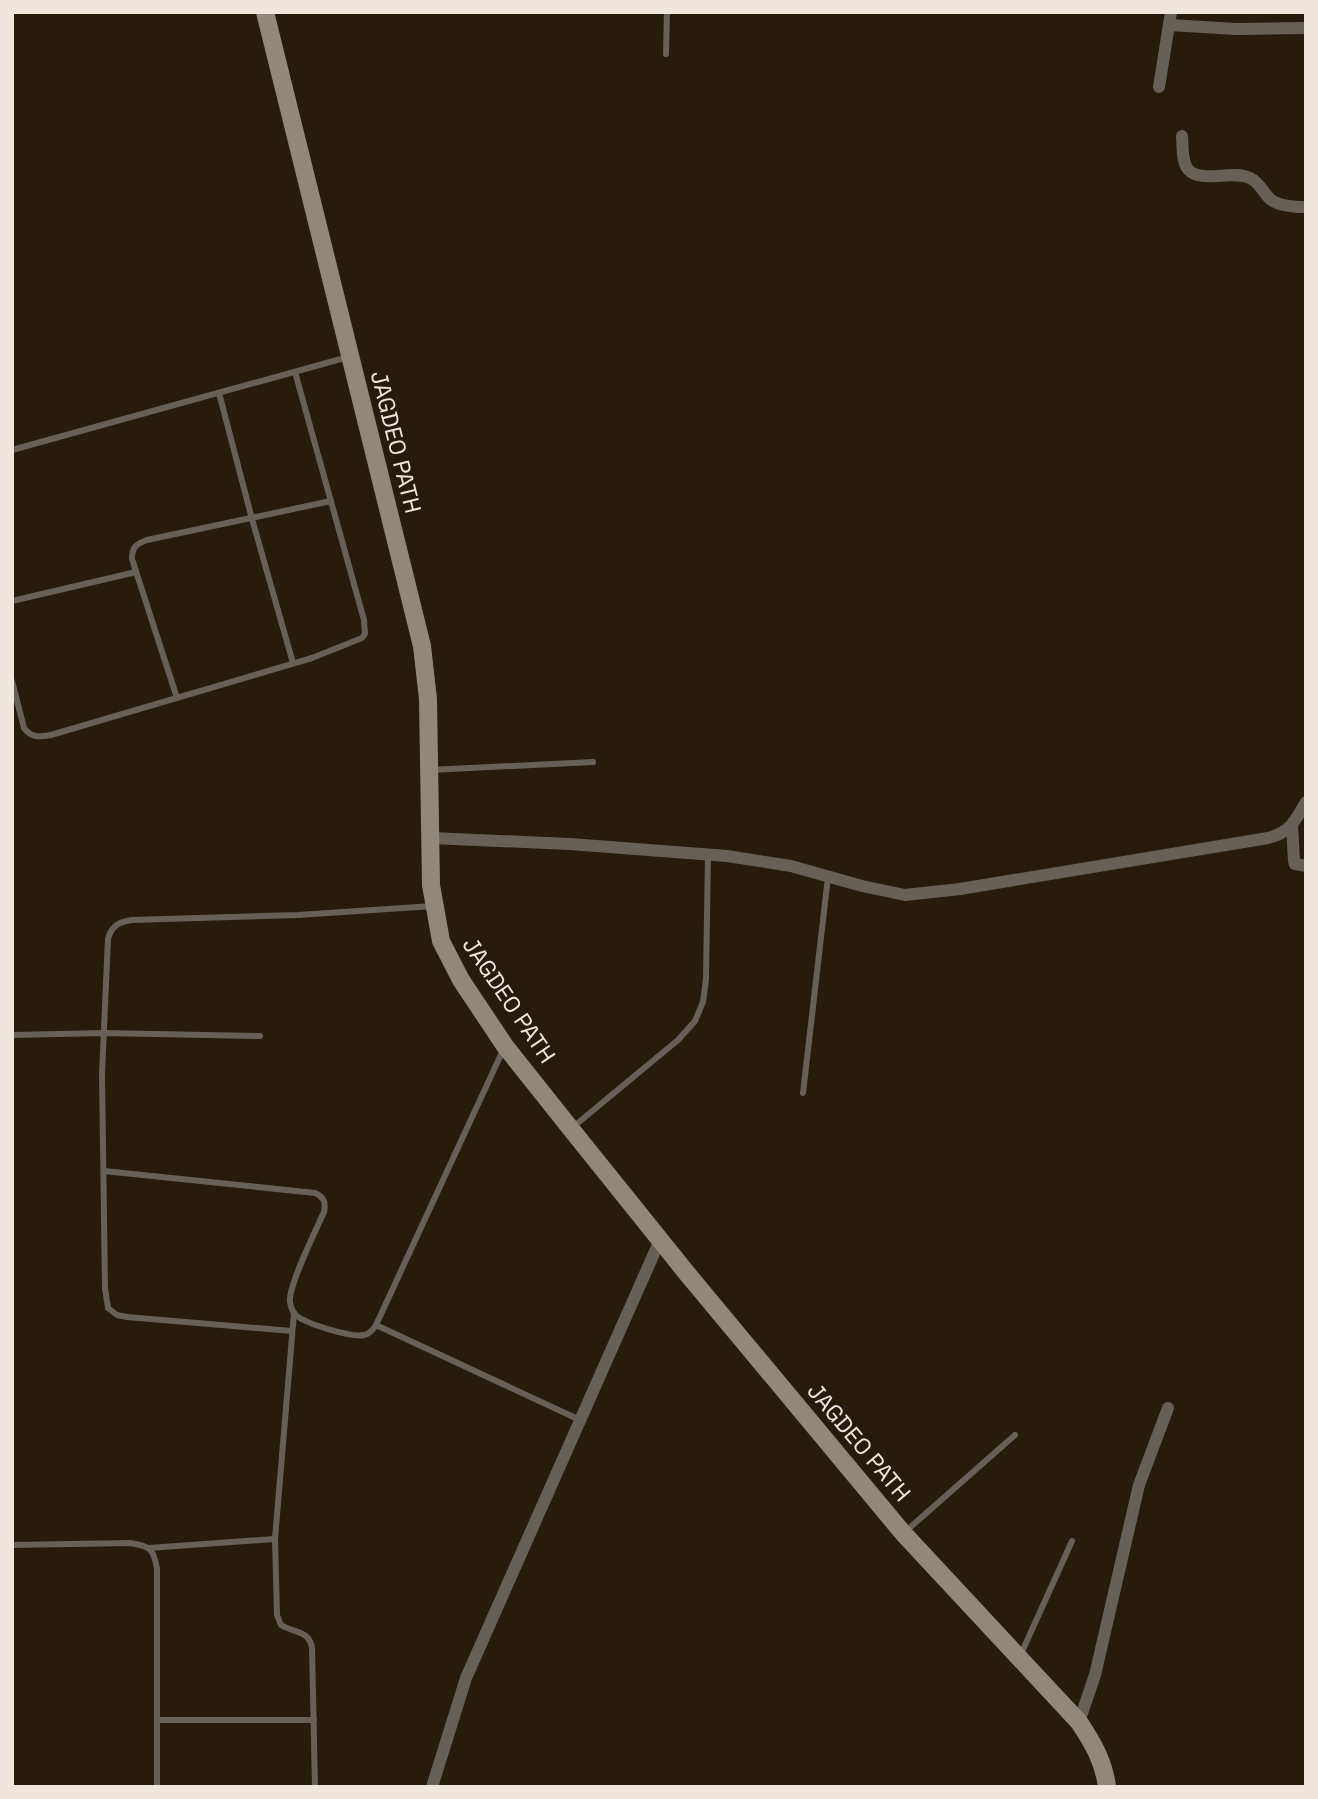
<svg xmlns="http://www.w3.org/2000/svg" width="1318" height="1799" viewBox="0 0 1318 1799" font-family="'Space Grotesk',sans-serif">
<rect width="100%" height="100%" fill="#271b0c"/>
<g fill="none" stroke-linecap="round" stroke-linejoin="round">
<g stroke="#676059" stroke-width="6">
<path d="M 666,54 L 667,12"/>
<path d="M 219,393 L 252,519 L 293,663"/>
<path d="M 12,450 L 348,357"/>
<path d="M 12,601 L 136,572"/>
<path d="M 12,681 L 24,728 C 31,738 40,737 51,735 L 312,658 L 362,638 L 365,634 L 364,620 L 295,372"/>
<path d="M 177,698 L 132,559 C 132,547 136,544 147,540 L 331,501"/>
<path d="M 430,770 L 593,762"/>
<path d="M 12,1035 L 104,1033 L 260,1036"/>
<path d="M 803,1093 L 828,877"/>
<path d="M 573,1127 L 678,1040 L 695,1021 L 703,1002 L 706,979 L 708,854"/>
<path d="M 104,1171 L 315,1193 C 324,1197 326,1202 324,1212 C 316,1230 288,1286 290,1302 C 291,1308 293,1313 297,1316 C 307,1324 352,1338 364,1335 C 370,1334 373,1330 376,1325 L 504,1048"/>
<path d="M 294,1313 L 275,1539 L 277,1615 L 281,1625 C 294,1633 308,1630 312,1647 L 315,1787"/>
<path d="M 376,1325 L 580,1420"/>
<path d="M 292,1331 L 127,1317 L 117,1315 L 108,1308 L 105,1288 L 102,1074 L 108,939 C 112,925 119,922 132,920 L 298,915 L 433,906"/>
<path d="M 906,1531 L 1015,1435"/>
<path d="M 12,1545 L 130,1543 C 150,1546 154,1549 157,1569 L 157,1787"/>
<path d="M 149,1548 L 275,1539"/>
<path d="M 1021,1654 L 1072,1541"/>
<path d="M 157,1720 L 314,1720"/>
</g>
<g stroke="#676059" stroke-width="12">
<path d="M 1169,25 L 1236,29 L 1306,28"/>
<path d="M 1159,87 L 1171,12"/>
<path d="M 1182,136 C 1183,147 1181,166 1191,172 C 1206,182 1232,170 1250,178 C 1259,182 1263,192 1269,198 C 1277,206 1295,207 1306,207"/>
<path d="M 1292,825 L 1294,861 L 1295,864 L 1306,866"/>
<path d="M 431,838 L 570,844 L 727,856 L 791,866 L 862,886 L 905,895 L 960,889 L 1268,838 C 1291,832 1295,821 1306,802"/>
<path d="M 1079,1722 L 1095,1675 L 1139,1485 L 1168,1408"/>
<path d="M 432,1787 L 466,1678 L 660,1240"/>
</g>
<path stroke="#91877b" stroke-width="18" d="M 265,12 L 422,646 L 428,699 L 431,885 L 441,941 L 461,980 L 505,1046 L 571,1129 L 685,1271 L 903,1533 L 1079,1722 C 1093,1743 1104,1762 1107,1787"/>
</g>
<g text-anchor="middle" stroke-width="5" stroke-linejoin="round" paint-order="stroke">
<g font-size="23" fill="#efe7dd" stroke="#271b0c">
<text transform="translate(396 442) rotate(76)" y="8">JAGDEO PATH</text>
<text transform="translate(509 1000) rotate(56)" y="8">JAGDEO PATH</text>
<text transform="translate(859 1442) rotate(50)" y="8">JAGDEO PATH</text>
</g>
</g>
<rect width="1318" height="1799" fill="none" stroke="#efe7dd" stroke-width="28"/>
</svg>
